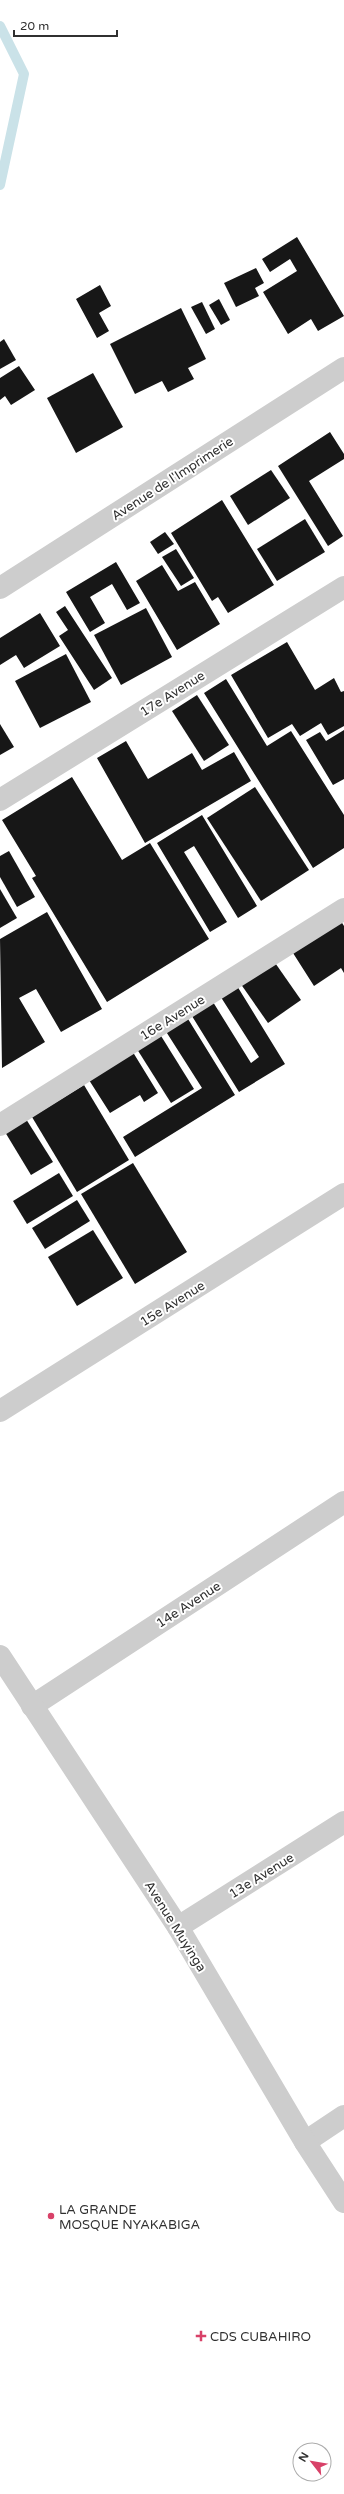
<svg xmlns="http://www.w3.org/2000/svg" width="344" height="2494" viewBox="0 0 344 2494" font-family="'Varela Round',sans-serif">
<rect width="100%" height="100%" fill="#fff"/>
<g fill="none" stroke-linecap="round" stroke-linejoin="round">
<path stroke="#cae2e8" stroke-width="10" d="M 0,26 L 24,74 L 0,185"/>
</g>
<g fill="#171717">
<path d="M 297,237 L 344,316 L 318,331 L 311,319 L 288,334 L 263,292 L 297,271 L 290,259 L 270,272 L 262,259 Z"/>
<path d="M 256,268 L 264,283 L 255,288 L 259,296 L 236,307 L 224,283 Z"/>
<path d="M 100,285 L 111,306 L 99,313 L 109,331 L 97,338 L 76,299 Z"/>
<path d="M 219,299 L 230,320 L 221,325 L 209,305 Z"/>
<path d="M 202,302 L 215,329 L 206,334 L 191,307 Z"/>
<path d="M 181,308 L 206,359 L 188,368 L 194,379 L 168,392 L 162,381 L 135,394 L 110,344 Z"/>
<path d="M 4,339 L 16,360 L 0,369 L 0,342 Z"/>
<path d="M 19,366 L 35,390 L 11,405 L 5,396 L 0,400 L 0,378 Z"/>
<path d="M 93,373 L 123,427 L 76,453 L 47,398 Z"/>
<path d="M 330,432 L 344,454 L 344,459 L 309,481 L 343,536 L 328,546 L 278,466 Z"/>
<path d="M 271,470 L 290,498 L 248,525 L 230,496 Z"/>
<path d="M 222,500 L 274,585 L 228,613 L 218,597 L 212,601 L 171,533 Z"/>
<path d="M 305,519 L 325,552 L 277,581 L 257,549 Z"/>
<path d="M 165,532 L 174,544 L 158,554 L 150,542 Z"/>
<path d="M 176,549 L 194,578 L 181,586 L 162,557 Z"/>
<path d="M 116,562 L 140,603 L 127,610 L 112,584 L 90,597 L 105,623 L 90,632 L 66,592 Z"/>
<path d="M 162,565 L 178,591 L 195,582 L 220,624 L 177,650 L 136,581 Z"/>
<path d="M 65,606 L 112,678 L 94,690 L 59,636 L 68,630 L 56,612 Z"/>
<path d="M 146,608 L 172,657 L 121,685 L 94,635 Z"/>
<path d="M 40,613 L 60,646 L 24,668 L 16,655 L 0,665 L 0,638 Z"/>
<path d="M 287,642 L 315,690 L 334,678 L 341,692 L 344,691 L 344,726 L 328,735 L 321,723 L 300,736 L 292,724 L 268,738 L 231,675 Z"/>
<path d="M 66,654 L 91,702 L 40,728 L 15,681 Z"/>
<path d="M 226,679 L 267,746 L 291,731 L 344,815 L 344,848 L 313,868 L 204,693 Z"/>
<path d="M 197,695 L 229,745 L 204,761 L 172,711 Z"/>
<path d="M 0,724 L 14,747 L 0,755 Z"/>
<path d="M 344,730 L 344,779 L 333,785 L 306,740 L 320,732 L 326,741 Z"/>
<path d="M 126,741 L 148,779 L 192,753 L 202,770 L 234,752 L 251,781 L 145,843 L 97,758 Z"/>
<path d="M 72,777 L 122,860 L 150,843 L 209,939 L 107,1002 L 32,878 L 36,876 L 2,820 Z"/>
<path d="M 255,787 L 309,870 L 261,901 L 207,818 Z"/>
<path d="M 202,815 L 257,906 L 238,918 L 194,846 L 184,852 L 227,922 L 210,932 L 157,843 Z"/>
<path d="M 9,851 L 35,897 L 17,907 L 0,877 L 0,856 Z"/>
<path d="M 0,889 L 17,918 L 0,928 Z"/>
<path d="M 334,910 L 344,926 L 344,973 L 341,968 L 314,986 L 286,942 Z"/>
<path d="M 47,912 L 102,1009 L 61,1032 L 36,989 L 19,998 L 45,1042 L 2,1068 L 0,939 Z"/>
<path d="M 271,957 L 301,1000 L 268,1023 L 238,980 Z"/>
<path d="M 234,981 L 285,1064 L 239,1092 L 187,1008 L 208,994 L 251,1063 L 259,1057 L 217,991 Z"/>
<path d="M 180,1006 L 235,1095 L 135,1157 L 123,1137 L 202,1088 L 158,1019 Z"/>
<path d="M 153,1023 L 194,1089 L 171,1103 L 130,1038 Z"/>
<path d="M 131,1049 L 158,1093 L 144,1102 L 140,1095 L 110,1113 L 82,1069 Z"/>
<path d="M 84,1085 L 129,1160 L 77,1192 L 32,1117 Z"/>
<path d="M 26,1119 L 53,1162 L 31,1175 L 5,1132 Z"/>
<path d="M 133,1163 L 187,1252 L 135,1284 L 81,1194 Z"/>
<path d="M 59,1173 L 73,1196 L 27,1224 L 13,1201 Z"/>
<path d="M 77,1200 L 90,1221 L 45,1249 L 32,1228 Z"/>
<path d="M 93,1230 L 123,1278 L 77,1306 L 48,1257 Z"/>
</g>
<g fill="none" stroke-linecap="round" stroke-linejoin="round">
<g stroke="#cdcdcd" stroke-width="22">
<path d="M 0,800 L 344,587"/>
<path d="M 0,1125 L 344,909"/>
<path d="M 0,1411 L 344,1194"/>
<path d="M 32,1706 L 344,1502"/>
<path d="M 178,1927 L 344,1822"/>
<path d="M 305,2142 L 344,2116"/>
</g>
<g stroke="#cdcdcd" stroke-width="22">
<path d="M 0,588 L 344,368"/>
<path d="M 0,1656 L 178,1927 L 305,2142 L 344,2202"/>
</g>
</g>
<g fill="#d84168" stroke="#fff" stroke-width="1.5">
<circle cx="51" cy="2216" r="4"/>
<path d="M199 2330h4v4h4v4h-4v4h-4v-4h-4v-4h4z"/>
</g>
<g text-anchor="middle" stroke-width="4" stroke-linejoin="round" paint-order="stroke">
<g font-size="13" fill="#303030" stroke="#fff">
<text transform="translate(172 478) rotate(-33)" y="5">Avenue de l'Imprimerie</text>
<text transform="translate(172 693) rotate(-32)" y="5">17e Avenue</text>
<text transform="translate(172 1017) rotate(-32)" y="5">16e Avenue</text>
<text transform="translate(172 1303) rotate(-32)" y="5">15e Avenue</text>
<text transform="translate(188 1604) rotate(-33)" y="5">14e Avenue</text>
<text transform="translate(261 1875) rotate(-32)" y="5">13e Avenue</text>
<text transform="translate(176 1926) rotate(58)" y="5">Avenue Muyinga</text>
</g>
<g font-size="13" fill="#303030" stroke="#fff" text-anchor="start">
<text x="59" y="2214">LA GRANDE<tspan x="59" dy="15">MOSQUE NYAKABIGA</tspan></text>
<text x="210" y="2341">CDS CUBAHIRO</text>
</g>
</g>
<g transform="translate(312 2462) rotate(301)"><circle r="19" fill="#ffffff" stroke="#acacac"/>
<path d="M0-3L7 15L0 10L-7 15Z" fill="#d84168"/>
<text y="-6" font-size="11" font-weight="bold" text-anchor="middle" fill="#303030">N</text>
</g>
<path d="M14 30v6h103v-6" fill="none" stroke="#303030" stroke-width="2"/>
<text x="20" y="30" font-size="12" fill="#303030" stroke="#ffffff" stroke-width="3" paint-order="stroke">20 m</text>
</svg>
